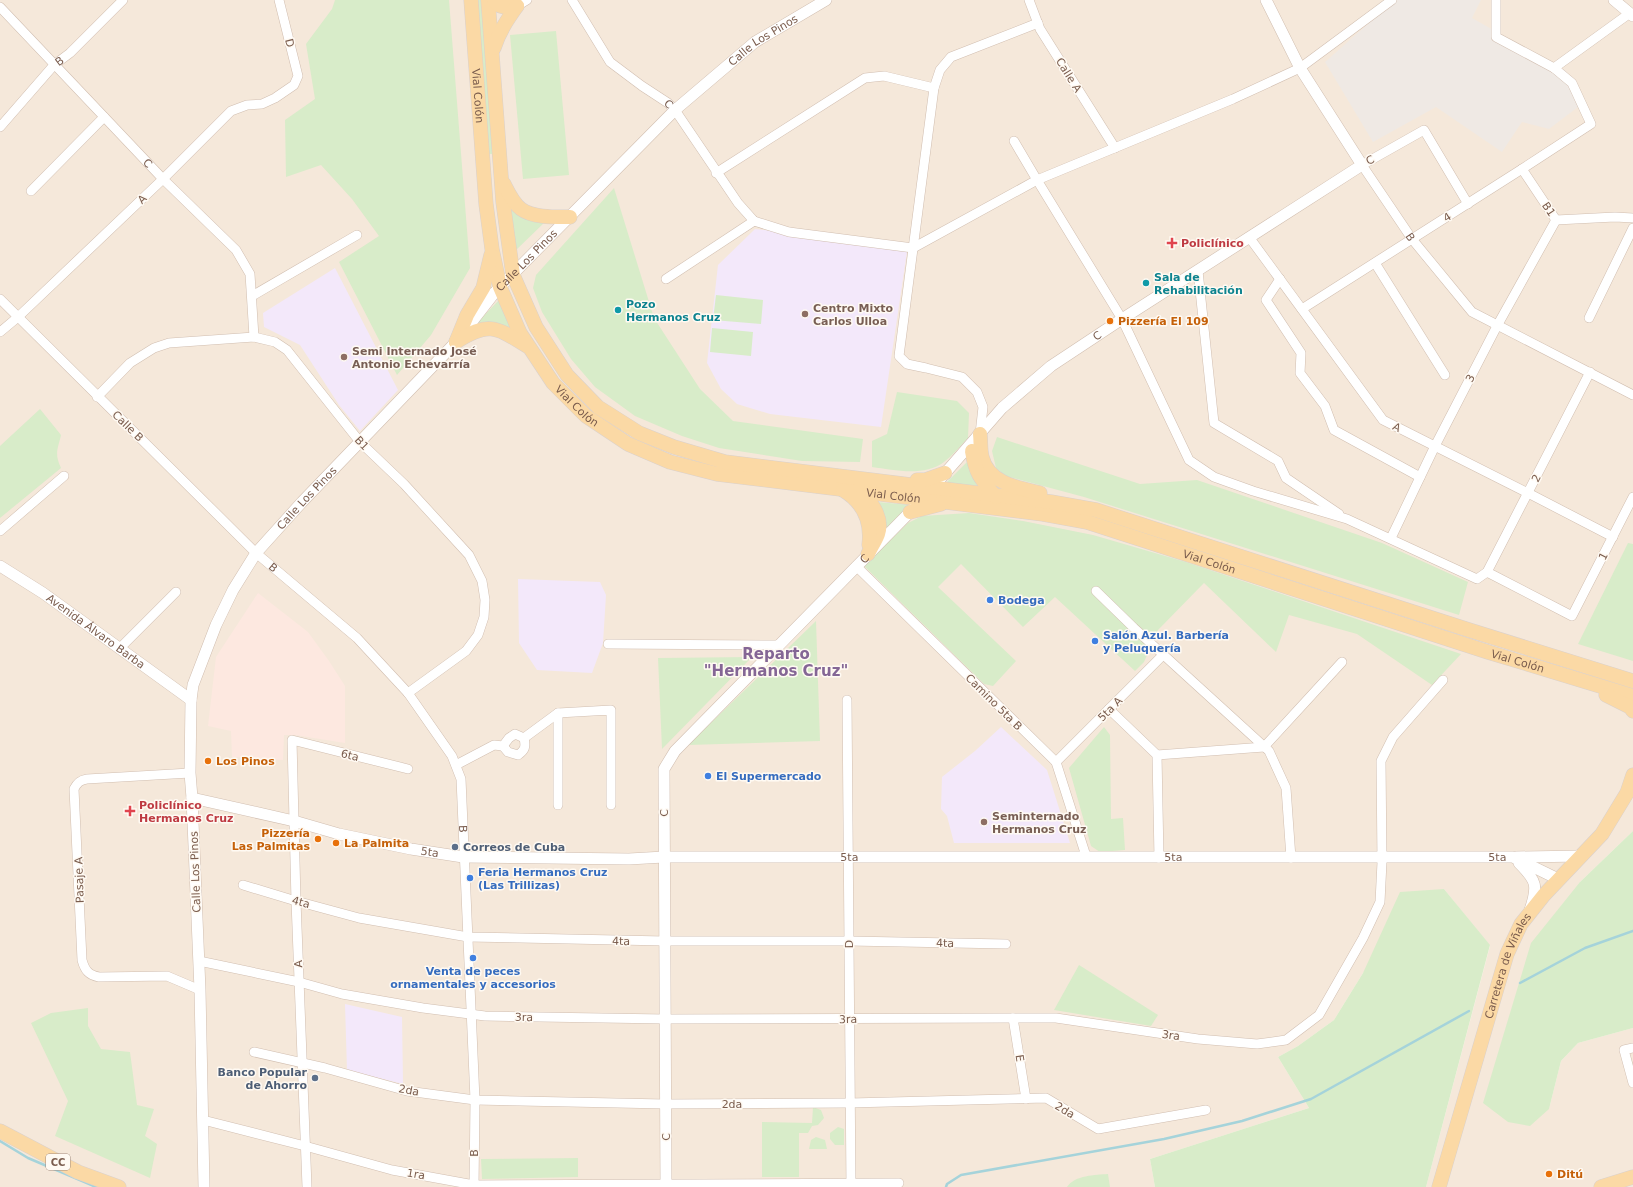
<svg xmlns="http://www.w3.org/2000/svg" width="1633" height="1187" viewBox="0 0 1633 1187" font-family="'DejaVu Sans',sans-serif">
<rect width="100%" height="100%" fill="#fdf6ec"/>
<path fill="#f5e8da" d="M 0,0 L 1633,0 L 1633,831 L 1580,882 L 1549,1109 L 1561,1061 L 1578,1043 L 1633,1028 L 1633,1187 L 1426,1187 L 1490,946 L 1444,889 L 1363,973 L 1334,1020 L 1298,1046 L 1278,1057 L 1309,1108 L 1150,1159 L 1155,1187 L 0,1187 Z"/>
<path fill="#fde8e0" d="M 258,593 L 308,632 L 329,661 L 345,686 L 345,743 L 295,735 L 284,735 L 283,760 L 232,757 L 231,731 L 208,726 L 216,657 Z"/>
<path fill="#efe9e4" d="M 1395,0 L 1481,0 L 1472,18 L 1566,71 L 1578,107 L 1549,129 L 1522,122 L 1502,152 L 1436,107 L 1373,142 L 1325,62 Z"/>
<g fill="#f3e8fa">
<path d="M 755,229 L 908,245 L 881,427 L 770,414 L 737,404 L 721,389 L 707,363 L 718,265 Z"/>
<path d="M 335,268 L 398,390 L 360,431 L 339,405 L 300,345 L 264,327 L 263,313 Z"/>
<path d="M 518,579 L 600,582 L 606,595 L 603,643 L 592,673 L 537,670 L 519,643 Z"/>
<path d="M 1001,727 L 1047,770 L 1070,843 L 954,843 L 947,816 L 941,809 L 942,777 L 975,751 Z"/>
<path d="M 345,1004 L 402,1017 L 403,1084 L 347,1070 Z"/>
</g>
<g fill="#d8ecc9">
<path d="M 335,0 L 449,0 L 470,268 L 431,335 L 397,375 L 339,262 L 379,236 L 352,199 L 321,165 L 286,177 L 285,120 L 315,99 L 306,44 L 332,9 Z"/>
<path d="M 477,0 L 483,0 L 494,154 L 488,154 Z"/>
<path d="M 556,31 L 569,175 L 523,179 L 510,35 Z"/>
<path d="M 614,188 L 654,318 L 700,389 L 733,421 L 863,439 L 860,462 L 802,461 L 719,448 L 682,436 L 635,416 L 595,387 L 571,359 L 542,312 L 533,288 L 536,275 Z"/>
<path d="M 508,204 L 546,221 L 514,252 Z"/>
<path d="M 716,295 L 763,300 L 761,324 L 713,320 Z"/>
<path d="M 499,300 L 510,328 L 491,323 L 473,327 Z"/>
<path d="M 712,328 L 753,332 L 751,356 L 710,352 Z"/>
<path d="M 897,392 L 957,401 L 969,413 L 968,438 C 960,446 953,455 944,462 C 924,477 894,470 872,467 L 872,441 L 887,434 Z"/>
<path d="M 40,409 L 61,435 C 58,449 54,453 61,468 L 0,518 L 0,446 Z"/>
<path d="M 997,437 L 1140,484 L 1197,480 L 1382,543 L 1468,582 L 1459,615 L 1084,497 L 1006,476 L 996,468 L 992,451 Z"/>
<path d="M 967,462 L 977,486 L 945,484 Z"/>
<path d="M 877,502 L 911,505 L 885,532 Z"/>
<path d="M 969,513 L 1023,521 L 1093,535 L 1186,562 L 1461,654 L 1432,685 L 1357,634 L 1289,615 L 1276,652 L 1204,583 L 1158,630 L 1144,662 L 1135,671 L 1055,597 L 1023,627 L 961,564 L 938,587 L 1016,661 L 993,686 L 984,684 L 864,566 L 908,523 L 922,516 Z"/>
<path d="M 1628,543 L 1633,544 L 1633,661 L 1578,644 Z"/>
<path d="M 816,621 L 820,741 L 688,745 Z"/>
<path d="M 752,657 L 662,749 L 658,658 Z"/>
<path d="M 1104,727 L 1110,735 L 1111,819 L 1123,818 L 1125,850 L 1100,852 L 1091,846 L 1069,768 Z"/>
<path d="M 1633,831 L 1633,1028 L 1578,1043 L 1561,1061 L 1549,1109 L 1530,1126 L 1508,1122 L 1483,1103 L 1531,943 L 1580,882 Z"/>
<path d="M 1444,889 L 1490,945 L 1426,1187 L 1155,1187 L 1150,1159 L 1309,1108 L 1278,1057 L 1298,1046 L 1334,1020 L 1363,973 L 1400,892 Z"/>
<path d="M 1079,965 L 1158,1015 L 1151,1026 L 1054,1010 Z"/>
<path d="M 88,1008 L 88,1026 L 101,1049 L 130,1052 L 137,1105 L 154,1109 L 145,1136 L 157,1144 L 150,1178 L 55,1136 L 68,1101 L 31,1023 L 51,1013 Z"/>
<path d="M 813,1107 L 821,1110 L 824,1118 L 818,1125 L 812,1126 L 808,1133 L 799,1133 L 799,1177 L 762,1177 L 762,1122 L 812,1123 Z"/>
<path d="M 838,1127 L 844,1129 L 844,1145 L 835,1145 L 830,1139 L 830,1133 Z"/>
<path d="M 816,1137 L 825,1140 L 827,1149 L 809,1149 L 811,1140 Z"/>
<path d="M 578,1158 L 578,1177 L 482,1179 L 481,1159 Z"/>
<path d="M 1108,1174 L 1110,1187 L 1067,1187 C 1075,1175 1095,1175 1108,1174 Z"/>
</g>
<g fill="none" stroke-linecap="round" stroke-linejoin="round">
<g stroke="#a5d3da" stroke-width="2.5">
<path d="M 1520,983 L 1585,948 L 1633,931"/>
<path d="M 0,1141 L 28,1158 L 96,1187"/>
<path d="M 946,1187 L 947,1184 L 961,1175 L 1164,1139 L 1242,1121 L 1311,1099 L 1469,1011"/>
</g>
<g stroke="#d1beb0" stroke-width="10">
<g id="minor">
<path id="s1" d="M 572,0 L 610,62 L 642,86 L 668,103 L 675,110 L 738,203 L 754,221"/>
<path d="M 1029,0 L 1040,29 L 1115,148"/>
<path d="M 1496,0 L 1496,37 L 1554,68 L 1630,13"/>
<path d="M 517,6 L 527,0"/>
<path id="s2" d="M 0,7 L 163,179 L 236,250 L 250,274 L 254,337"/>
<path id="s3" d="M 0,127 L 54,65 L 70,53 L 123,0"/>
<path d="M 1014,141 L 1037,180 L 1122,319 L 1189,460 L 1214,477 L 1253,491 L 1347,519 L 1477,579 L 1487,572 L 1590,372"/>
<path d="M 1522,169 L 1556,220"/>
<path d="M 716,173 L 865,78 L 884,76 L 934,88"/>
<path d="M 31,191 L 104,117"/>
<path id="s4" d="M 1468,204 L 1424,130 L 1362,165 L 1412,239 L 1472,312 L 1633,395"/>
<path d="M 1556,220 L 1615,217 L 1633,218"/>
<path d="M 754,221 L 789,232 L 913,248 L 1037,180 L 1233,99 L 1300,68 L 1392,0"/>
<path d="M 1249,237 L 1383,420 L 1528,493 L 1613,537"/>
<path d="M 1375,263 L 1445,375"/>
<path d="M 1198,271 L 1214,423 L 1278,461 L 1286,478 L 1339,514"/>
<path d="M 666,279 L 754,221"/>
<path d="M 1280,279 L 1266,300 L 1301,353 L 1300,373 L 1325,406 L 1334,430 L 1420,477"/>
<path d="M 252,296 L 357,235"/>
<path id="s5" d="M 0,299 L 256,553 L 357,638 L 408,693 L 452,756 L 461,779 L 475,1100 L 474,1187"/>
<path d="M 1302,309 L 1522,169 L 1591,124 L 1572,83 L 1554,68"/>
<path d="M 1589,318 L 1633,228"/>
<path d="M 0,332 L 18,317 L 163,179 L 231,111 L 247,105 L 262,104 L 275,98 L 294,85 L 298,76 L 279,0"/>
<path d="M 97,397 L 130,363 L 154,348 L 169,343 L 254,337 L 275,342 L 287,350 L 360,442 L 404,484 L 469,555 L 482,581 L 485,600 L 484,617 L 478,635 L 466,651 L 408,693"/>
<path d="M 980,434 L 983,407 L 977,392 L 962,377 L 926,368 L 907,364 L 899,356 L 934,88 L 940,70 L 951,57 L 1038,23"/>
<path d="M 0,531 L 64,476"/>
<path d="M 1391,538 L 1435,446 L 1497,326 L 1556,220"/>
<path d="M 856,566 L 1056,762 L 1086,856 L 1094,857"/>
<path d="M 1487,572 L 1572,616 L 1633,497"/>
<path d="M 1096,591 L 1134,628 L 1269,751 L 1286,788 L 1291,858"/>
<path d="M 608,644 L 779,645"/>
<path d="M 119,649 L 176,592"/>
<path d="M 847,700 L 851,1187"/>
<path d="M 1109,709 L 1157,755 L 1159,858"/>
<path d="M 558,713 L 558,805"/>
<path d="M 503,746 L 508,752 L 518,755 C 525,750 526,747 524,738"/>
<path d="M 1157,755 L 1264,747 L 1342,662"/>
<path d="M 1056,762 L 1163,655"/>
<path d="M 456,765 L 494,745 L 503,746 L 509,738 L 515,734 L 524,738 L 558,713 L 611,710 L 611,805"/>
<path d="M 190,773 L 87,779 C 80,780 77,783 74,789 L 82,960 C 85,971 89,975 99,977 L 167,976 L 200,990"/>
<path d="M 243,885 L 296,901 L 359,918 L 468,937 L 665,941 L 849,941 L 1006,944"/>
<path d="M 199,961 L 299,982 L 342,994 L 423,1008 L 485,1016 L 665,1019 L 1056,1018 L 1198,1039 L 1257,1044 L 1286,1040 L 1319,1015 L 1363,938 L 1380,902 L 1382,862 L 1381,761 L 1393,737 L 1443,680"/>
<path d="M 1013,1018 L 1026,1099"/>
<path d="M 1633,1048 L 1624,1050 L 1633,1083"/>
<path d="M 254,1052 L 325,1068 L 407,1091 L 475,1100 L 665,1104 L 850,1103 L 1046,1098 L 1098,1129 L 1206,1110"/>
<path d="M 203,1120 L 305,1146 L 392,1170 L 474,1185 L 899,1183"/>
<path d="M 307,1187 L 296,901 L 292,740 L 408,769"/>
</g>
</g>
<g stroke="#d1beb0" stroke-width="12">
<g id="tertiary">
<path d="M 1614,0 L 1633,16"/>
<path id="s6" d="M 940,479 L 1002,408 L 1051,366 L 1122,319 L 1362,165 L 1300,68 L 1266,0"/>
<path id="s7" d="M 0,566 L 43,593 L 191,700"/>
<path id="s8" d="M 192,798 L 294,821 L 339,834 L 411,849 L 463,857 L 629,859 L 664,857 L 1513,857 L 1558,879"/>
<path d="M 1516,857 L 1581,856"/>
<path d="M 1519,863 C 1537,881 1538,886 1530,910"/>
<path id="s9" d="M 204,1187 L 200,990 L 192,798 L 190,773 L 191,700 L 193,685 L 216,625 L 233,590 L 256,553 L 302,502 L 456,342 L 495,292 L 675,110 L 755,42 L 826,0"/>
<path id="s10" d="M 666,1187 L 664,769 L 675,751 L 915,507"/>
</g>
</g>
<g stroke="#dad1cd" stroke-width="15">
<g id="primary">
<path id="s11" d="M 471,0 L 486,204 L 492,249 L 500,287 L 520,333 L 553,383 L 586,416 L 628,444 L 670,462 L 717,474 L 1043,514 L 1087,522 L 1488,652 L 1633,696"/>
<path d="M 488,0 L 503,202 L 513,275 L 536,327 L 567,375 L 598,407 L 639,433 L 674,447 L 725,462 L 1051,502 L 1096,510 L 1469,630 L 1633,681"/>
<path d="M 494,0 C 499,9 508,7 517,6"/>
<path d="M 494,48 C 499,32 507,20 517,6"/>
<path d="M 504,184 C 508,192 513,203 521,209 C 533,218 556,217 570,217"/>
<path d="M 456,342 L 467,315 L 483,288 L 491,255"/>
<path d="M 456,342 C 489,321 496,327 527,346"/>
<path d="M 980,434 C 981,442 980,450 982,457 C 988,483 1018,488 1040,493"/>
<path d="M 972,451 C 976,475 981,479 996,497"/>
<path d="M 917,480 L 925,480 L 945,473"/>
<path d="M 860,488 C 869,501 884,516 878,534 C 876,540 871,547 868,554"/>
<path d="M 843,490 C 863,502 872,521 869,545"/>
<path d="M 910,512 L 941,504"/>
<path d="M 1606,695 L 1630,707 L 1633,711"/>
<path d="M 0,1131 L 78,1172 L 119,1187"/>
<path id="s12" d="M 1439,1187 L 1507,954 L 1521,924 L 1544,895 L 1602,834 L 1627,793 L 1633,775"/>
<path d="M 1601,1187 L 1633,1177"/>
</g>
</g>
<use href="#minor" stroke="#fff" stroke-width="9"/>
<use href="#tertiary" stroke="#fff" stroke-width="11"/>
<use href="#primary" stroke="#fbd9a5" stroke-width="14"/>
</g>
<g fill="#e0444e" stroke="#fffaf3" stroke-width="1.5">
<path d="M1170 237h4v4h4v4h-4v4h-4v-4h-4v-4h4z"/>
<path d="M128 805h4v4h4v4h-4v4h-4v-4h-4v-4h4z"/>
</g>
<g fill="#0f9aa8" stroke="#fffaf3" stroke-width="1.5">
<circle cx="1146" cy="283" r="4"/>
<circle cx="618" cy="310" r="4"/>
</g>
<g fill="#8d6e63" stroke="#fffaf3" stroke-width="1.5">
<circle cx="805" cy="314" r="4"/>
<circle cx="344" cy="357" r="4"/>
<circle cx="984" cy="822" r="4"/>
</g>
<g fill="#e8710a" stroke="#fffaf3" stroke-width="1.5">
<circle cx="1110" cy="321" r="4"/>
<circle cx="208" cy="761" r="4"/>
<circle cx="318" cy="839" r="4"/>
<circle cx="336" cy="843" r="4"/>
<circle cx="1549" cy="1174" r="4"/>
</g>
<g fill="#3f7fe0" stroke="#fffaf3" stroke-width="1.5">
<circle cx="990" cy="600" r="4"/>
<circle cx="1095" cy="641" r="4"/>
<circle cx="708" cy="776" r="4"/>
<circle cx="470" cy="878" r="4"/>
<circle cx="473" cy="958" r="4"/>
</g>
<g fill="#5c6f8a" stroke="#fffaf3" stroke-width="1.5">
<circle cx="455" cy="847" r="4"/>
<circle cx="315" cy="1078" r="4"/>
</g>
<g text-anchor="middle" stroke-width="3" stroke-linejoin="round" paint-order="stroke">
<rect fill="#fffaf3" stroke="#a28b7f" stroke-width="1" x="46" y="1154" width="24" height="16" rx="3"/>
<g font-size="10" font-weight="bold" fill="#7a5c4d">
<text x="58" y="1166">CC</text>
</g>
<g font-size="11" fill="#7a5c4d" stroke="#fffaf3">
<text dy="4" stroke="none"><textPath href="#s9" startOffset="1372">Calle Los Pinos</textPath></text>
<text transform="translate(290 43) rotate(76)" y="4">D</text>
<text dy="4" stroke="none"><textPath href="#s3" startOffset="89">B</textPath></text>
<text transform="translate(1069 75) rotate(58)" y="4">Calle A</text>
<text dy="4" stroke="none"><textPath href="#s11" startOffset="96">Vial Colón</textPath></text>
<text dy="4" stroke="none"><textPath href="#s1" startOffset="145">C</textPath></text>
<text transform="translate(1370 160) rotate(-29)" y="4">C</text>
<text dy="4" stroke="none"><textPath href="#s2" startOffset="215">C</textPath></text>
<text transform="translate(142 199) rotate(-44)" y="4">A</text>
<text transform="translate(1549 209) rotate(56)" y="4">B1</text>
<text transform="translate(1447 217) rotate(-32)" y="4">4</text>
<text dy="4" stroke="none"><textPath href="#s4" startOffset="244">B</textPath></text>
<text dy="4" stroke="none"><textPath href="#s9" startOffset="1048">Calle Los Pinos</textPath></text>
<text dy="4" stroke="none"><textPath href="#s6" startOffset="214">C</textPath></text>
<text transform="translate(1470 378) rotate(-63)" y="4">3</text>
<text dy="4" stroke="none"><textPath href="#s11" startOffset="432">Vial Colón</textPath></text>
<text transform="translate(128 426) rotate(44)" y="4">Calle B</text>
<text transform="translate(1397 427) rotate(26)" y="4">A</text>
<text transform="translate(362 443) rotate(47)" y="4">B1</text>
<text transform="translate(1536 478) rotate(-63)" y="4">2</text>
<text dy="4" stroke="none"><textPath href="#s11" startOffset="768">Vial Colón</textPath></text>
<text dy="4" stroke="none"><textPath href="#s9" startOffset="724">Calle Los Pinos</textPath></text>
<text transform="translate(1603 556) rotate(-63)" y="4">1</text>
<text dy="4" stroke="none"><textPath href="#s10" startOffset="709">C</textPath></text>
<text dy="4" stroke="none"><textPath href="#s11" startOffset="1092">Vial Colón</textPath></text>
<text dy="4" stroke="none"><textPath href="#s5" startOffset="383">B</textPath></text>
<text dy="4" stroke="none"><textPath href="#s7" startOffset="116">Avenida Álvaro Barba</textPath></text>
<text dy="4" stroke="none"><textPath href="#s11" startOffset="1416">Vial Colón</textPath></text>
<text transform="translate(994 702) rotate(45)" y="4">Camino 5ta B</text>
<text transform="translate(1110 709) rotate(-45)" y="4">5ta A</text>
<text transform="translate(350 755) rotate(14)" y="4">6ta</text>
<text transform="translate(664 813) rotate(-90)" y="4">C</text>
<text dy="4" stroke="none"><textPath href="#s5" startOffset="719">B</textPath></text>
<text dy="4" stroke="none"><textPath href="#s8" startOffset="244">5ta</textPath></text>
<text dy="4" stroke="none"><textPath href="#s8" startOffset="988">5ta</textPath></text>
<text dy="4" stroke="none"><textPath href="#s8" startOffset="1312">5ta</textPath></text>
<text dy="4" stroke="none"><textPath href="#s8" startOffset="664">5ta</textPath></text>
<text transform="translate(195 872) rotate(-92)" y="4">Calle Los Pinos</text>
<text transform="translate(79 880) rotate(-92)" y="4">Pasaje A</text>
<text transform="translate(301 902) rotate(15)" y="4">4ta</text>
<text transform="translate(621 941) rotate(1)" y="4">4ta</text>
<text transform="translate(945 943) rotate(1)" y="4">4ta</text>
<text transform="translate(849 944) rotate(-91)" y="4">D</text>
<text transform="translate(298 964) rotate(-92)" y="4">A</text>
<text dy="4" stroke="none"><textPath href="#s12" startOffset="232">Carretera de Viñales</textPath></text>
<text transform="translate(524 1017) rotate(1)" y="4">3ra</text>
<text transform="translate(848 1019) rotate(-1)" y="4">3ra</text>
<text transform="translate(1171 1035) rotate(8)" y="4">3ra</text>
<text transform="translate(1020 1058) rotate(81)" y="4">E</text>
<text transform="translate(409 1090) rotate(11)" y="4">2da</text>
<text x="732" y="1108">2da</text>
<text transform="translate(1065 1110) rotate(31)" y="4">2da</text>
<text transform="translate(666 1137) rotate(-90)" y="4">C</text>
<text transform="translate(474 1153) rotate(-90)" y="4">B</text>
<text transform="translate(416 1174) rotate(10)" y="4">1ra</text>
</g>
<g font-size="11" font-weight="bold" fill="#be3a42" stroke="#fffaf3" text-anchor="start">
<text x="1181" y="247">Policlínico</text>
<text x="139" y="809">Policlínico<tspan x="139" dy="13">Hermanos Cruz</tspan></text>
</g>
<g font-size="11" font-weight="bold" fill="#0d838f" stroke="#fffaf3" text-anchor="start">
<text x="1154" y="281">Sala de<tspan x="1154" dy="13">Rehabilitación</tspan></text>
<text x="626" y="308">Pozo<tspan x="626" dy="13">Hermanos Cruz</tspan></text>
</g>
<g font-size="11" font-weight="bold" fill="#785e54" stroke="#fffaf3" text-anchor="start">
<text x="813" y="312">Centro Mixto<tspan x="813" dy="13">Carlos Ulloa</tspan></text>
<text x="352" y="355">Semi Internado José<tspan x="352" dy="13">Antonio Echevarría</tspan></text>
<text x="992" y="820">Seminternado<tspan x="992" dy="13">Hermanos Cruz</tspan></text>
</g>
<g font-size="11" font-weight="bold" fill="#c56008" stroke="#fffaf3" text-anchor="start">
<text x="1118" y="325">Pizzería El 109</text>
<text x="216" y="765">Los Pinos</text>
<text x="310" y="837" text-anchor="end">Pizzería<tspan x="310" dy="13">Las Palmitas</tspan></text>
<text x="344" y="847">La Palmita</text>
<text x="1557" y="1178">Ditú</text>
</g>
<g font-size="11" font-weight="bold" fill="#366cbe" stroke="#fffaf3" text-anchor="start">
<text x="998" y="604">Bodega</text>
<text x="1103" y="639">Salón Azul. Barbería<tspan x="1103" dy="13">y Peluquería</tspan></text>
<text x="716" y="780">El Supermercado</text>
<text x="478" y="876">Feria Hermanos Cruz<tspan x="478" dy="13">(Las Trillizas)</tspan></text>
<text x="473" y="975" text-anchor="middle">Venta de peces<tspan x="473" dy="13">ornamentales y accesorios</tspan></text>
</g>
<g font-size="11" font-weight="bold" fill="#4e5e75" stroke="#fffaf3" text-anchor="start">
<text x="463" y="851">Correos de Cuba</text>
<text x="307" y="1076" text-anchor="end">Banco Popular<tspan x="307" dy="13">de Ahorro</tspan></text>
</g>
<g font-size="15" font-weight="bold" fill="#846695" stroke="#fffaf3">
<text x="776" y="659">Reparto<tspan x="776" dy="17">"Hermanos Cruz"</tspan></text>
</g>
</g>
</svg>
